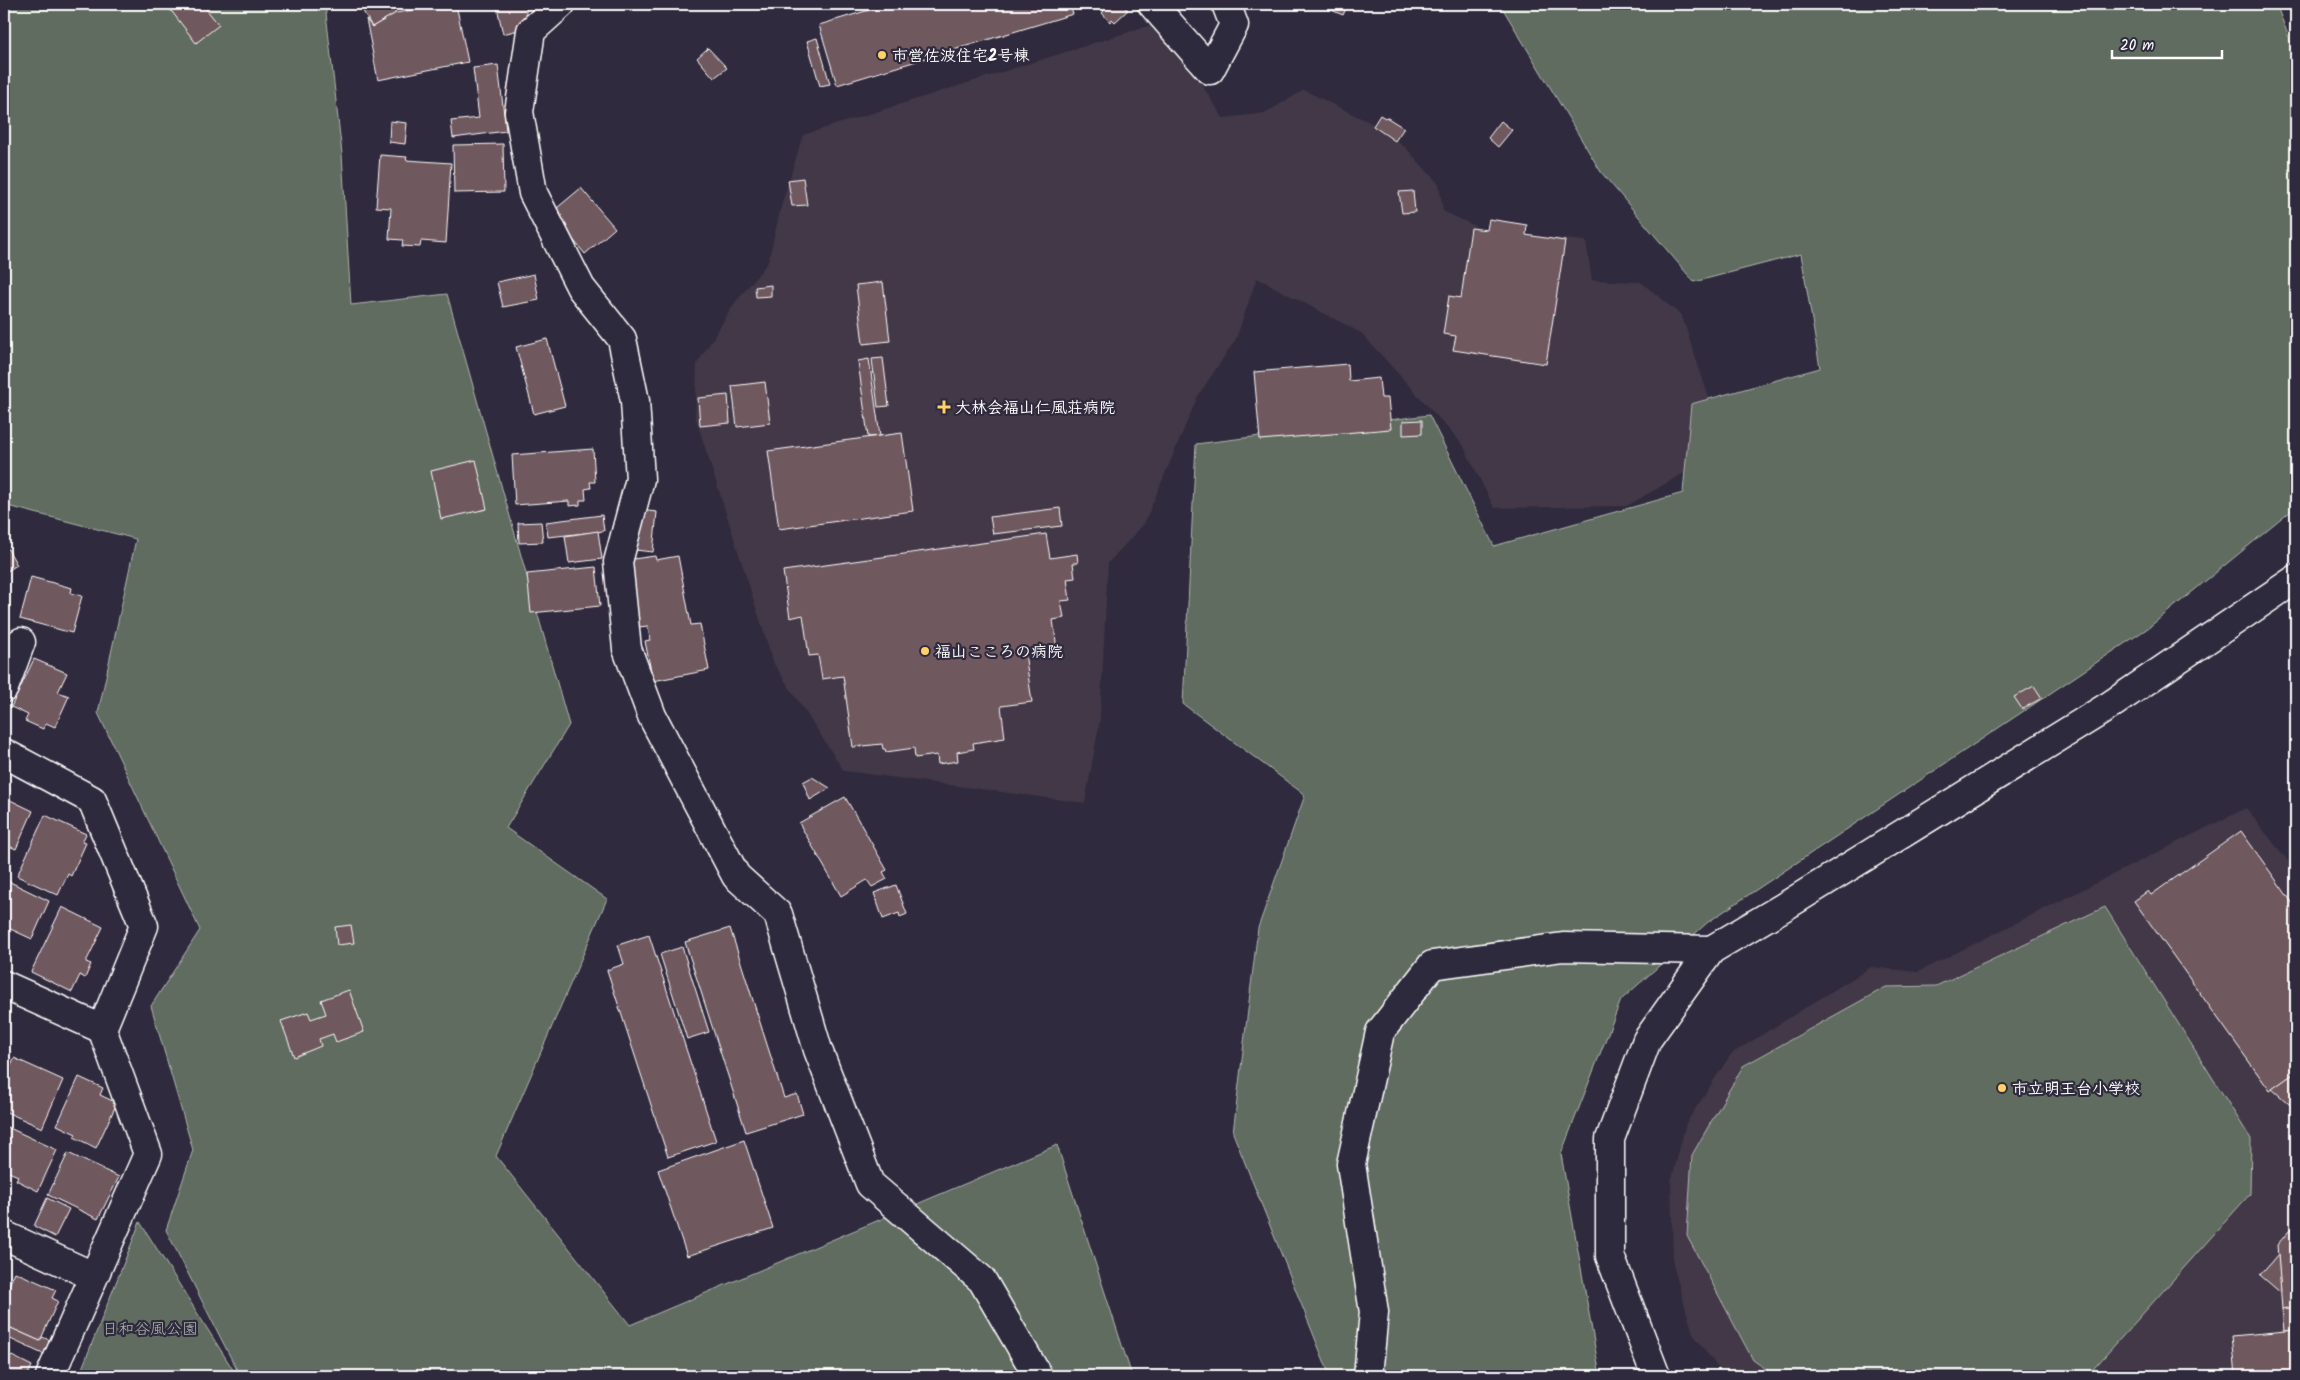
<svg xmlns="http://www.w3.org/2000/svg" width="2300" height="1380" viewBox="0 0 2300 1380" font-family="Kalam,'Klee One',sans-serif">
<rect width="100%" height="100%" fill="#2f2a3d"/>
<filter id="ink" filterUnits="userSpaceOnUse"><feTurbulence type="fractalNoise" baseFrequency=".02" numOctaves="2"/><feDisplacementMap in="SourceGraphic" scale="10" xChannelSelector="R" yChannelSelector="G"/><feConvolveMatrix kernelMatrix="1 2 1 2 8 2 1 2 1" color-interpolation-filters="sRGB"/></filter>
<g filter="url(#ink)">
<g fill="#423847">
<path d="M 1154,24 L 1174,41 L 1223,118 L 1265,113 L 1304,90 L 1371,123 L 1406,148 L 1439,184 L 1443,211 L 1486,231 L 1586,241 L 1592,280 L 1641,282 L 1682,316 L 1709,398 L 1684,473 L 1627,506 L 1494,508 L 1463,445 L 1361,333 L 1257,278 L 1236,339 L 1198,396 L 1144,524 L 1108,563 L 1100,720 L 1085,803 L 844,771 L 774,664 L 695,416 L 697,364 L 734,304 L 768,262 L 782,203 L 803,135 Z"/>
<path d="M 2246,808 L 2296,871 L 2296,1376 L 1724,1376 L 1693,1334 L 1673,1265 L 1671,1182 L 1686,1123 L 1731,1054 L 1871,967 L 1918,972 Z"/>
</g>
<g fill="#616c61" stroke="#b0b6b0">
<path d="M 4,4 L 325,4 L 342,154 L 351,305 L 447,294 L 569,725 L 506,828 L 607,899 L 496,1156 L 630,1325 L 1057,1145 L 1132,1376 L 240,1376 L 166,1230 L 193,1150 L 151,1006 L 200,930 L 98,713 L 136,539 L 4,505 Z"/>
<path d="M 1500,4 L 2276,4 L 2296,55 L 2296,507 L 2148,628 L 1708,922 L 1621,1000 L 1561,1154 L 1600,1376 L 1330,1376 L 1233,1133 L 1258,928 L 1305,795 L 1183,704 L 1196,444 L 1429,415 L 1494,546 L 1683,493 L 1691,404 L 1820,368 L 1801,254 L 1694,282 L 1601,172 Z"/>
<path d="M 2105,907 L 2251,1139 L 2250,1194 L 2087,1376 L 1776,1376 L 1753,1360 L 1687,1236 L 1692,1155 L 1743,1066 L 1886,987 L 1936,986 Z"/>
<path d="M 140,1222 L 237,1376 L 79,1376 Z"/>
</g>
<g fill="#70595f" stroke="#fff">
<path d="M 166,4 L 202,4 L 219,25 L 196,43 Z"/>
<path d="M 359,4 L 391,4 L 396,13 L 372,27 Z"/>
<path d="M 445,4 L 456,4 L 468,62 L 378,80 L 366,19 L 372,27 L 396,13 Z"/>
<path d="M 511,4 L 526,4 L 526,28 L 503,34 L 497,7 Z"/>
<path d="M 889,4 L 1069,4 L 1073,14 L 837,85 L 819,25 Z"/>
<path d="M 1076,4 L 1087,4 L 1088,5 L 1078,8 Z"/>
<path d="M 1102,4 L 1121,4 L 1128,10 L 1115,22 L 1112,19 L 1110,22 L 1102,13 L 1104,11 L 1099,6 Z"/>
<path d="M 1301,4 L 1313,4 L 1311,8 Z"/>
<path d="M 1317,4 L 1348,4 L 1343,15 Z"/>
<path d="M 817,38 L 830,84 L 820,86 L 807,41 Z"/>
<path d="M 708,48 L 727,68 L 714,78 L 697,58 Z"/>
<path d="M 498,65 L 506,131 L 453,138 L 451,121 L 479,118 L 473,68 Z"/>
<path d="M 1380,115 L 1385,118 L 1386,117 L 1404,128 L 1395,141 L 1373,126 Z"/>
<path d="M 390,121 L 407,123 L 405,144 L 389,142 Z"/>
<path d="M 1501,121 L 1512,130 L 1498,147 L 1488,138 Z"/>
<path d="M 503,144 L 504,192 L 454,193 L 453,145 Z"/>
<path d="M 380,155 L 407,157 L 406,160 L 451,163 L 446,243 L 421,241 L 420,247 L 402,246 L 403,240 L 389,239 L 391,208 L 376,207 Z"/>
<path d="M 803,178 L 807,205 L 792,206 L 788,180 Z"/>
<path d="M 581,188 L 615,228 L 585,254 L 551,213 Z"/>
<path d="M 1413,191 L 1415,212 L 1402,213 L 1399,192 Z"/>
<path d="M 1489,219 L 1527,225 L 1526,235 L 1565,241 L 1546,364 L 1453,350 L 1456,336 L 1443,334 L 1449,296 L 1461,298 L 1471,228 L 1487,230 Z"/>
<path d="M 534,274 L 539,300 L 503,307 L 497,282 Z"/>
<path d="M 883,282 L 890,341 L 863,344 L 856,285 Z"/>
<path d="M 771,285 L 771,296 L 756,297 L 755,287 Z"/>
<path d="M 547,339 L 565,406 L 534,414 L 516,347 Z"/>
<path d="M 883,358 L 889,406 L 878,407 L 872,359 Z"/>
<path d="M 869,359 L 880,436 L 868,437 L 858,361 Z"/>
<path d="M 1348,364 L 1349,381 L 1379,378 L 1381,398 L 1388,398 L 1391,429 L 1260,440 L 1254,372 Z"/>
<path d="M 765,382 L 770,423 L 737,427 L 732,386 Z"/>
<path d="M 728,395 L 730,423 L 700,426 L 698,398 Z"/>
<path d="M 1422,420 L 1422,434 L 1403,435 L 1403,421 Z"/>
<path d="M 902,433 L 913,511 L 779,529 L 768,451 Z"/>
<path d="M 593,449 L 595,482 L 590,482 L 591,488 L 585,489 L 586,500 L 580,500 L 580,505 L 569,506 L 569,501 L 515,505 L 512,455 Z"/>
<path d="M 476,460 L 487,509 L 441,519 L 431,471 Z"/>
<path d="M 1060,508 L 1062,526 L 993,534 L 990,517 Z"/>
<path d="M 631,509 L 657,512 L 653,552 L 626,549 Z"/>
<path d="M 602,515 L 604,531 L 548,537 L 546,522 Z"/>
<path d="M 541,522 L 543,542 L 519,543 L 518,523 Z"/>
<path d="M 598,531 L 602,559 L 569,563 L 565,536 Z"/>
<path d="M 1046,534 L 1050,558 L 1077,554 L 1078,563 L 1073,563 L 1075,578 L 1067,579 L 1070,600 L 1061,601 L 1064,618 L 1053,620 L 1057,649 L 1025,653 L 1032,702 L 1001,706 L 1005,738 L 973,743 L 974,749 L 957,752 L 958,761 L 938,764 L 937,755 L 915,758 L 914,748 L 886,752 L 885,749 L 883,749 L 882,744 L 853,747 L 843,676 L 822,679 L 818,655 L 809,656 L 803,615 L 790,618 L 783,571 Z"/>
<path d="M 4,542 L 17,565 L 4,573 Z"/>
<path d="M 655,556 L 656,560 L 678,556 L 691,625 L 700,624 L 709,670 L 653,681 L 645,641 L 650,640 L 648,626 L 639,627 L 626,560 Z"/>
<path d="M 596,567 L 600,606 L 531,613 L 527,574 Z"/>
<path d="M 31,577 L 72,588 L 71,593 L 82,596 L 72,633 L 20,619 Z"/>
<path d="M 34,659 L 67,673 L 58,692 L 69,696 L 55,727 L 46,723 L 43,729 L 25,721 L 28,715 L 11,707 Z"/>
<path d="M 2034,686 L 2042,698 L 2022,709 L 2014,697 Z"/>
<path d="M 812,777 L 830,788 L 810,800 L 803,782 Z"/>
<path d="M 4,785 L 10,789 L 6,798 L 33,811 L 16,849 L 4,844 Z"/>
<path d="M 845,797 L 887,870 L 883,872 L 887,879 L 872,887 L 867,880 L 841,896 L 799,823 Z"/>
<path d="M 45,815 L 86,834 L 82,842 L 86,843 L 71,876 L 68,874 L 58,895 L 17,876 Z"/>
<path d="M 2241,831 L 2296,908 L 2296,1072 L 2270,1091 L 2134,901 L 2148,891 L 2151,895 Z"/>
<path d="M 4,879 L 49,901 L 32,939 L 4,926 Z"/>
<path d="M 896,885 L 907,914 L 900,917 L 899,913 L 883,919 L 874,893 Z"/>
<path d="M 62,907 L 103,927 L 86,962 L 91,964 L 85,978 L 80,975 L 72,992 L 31,972 Z"/>
<path d="M 351,925 L 354,943 L 337,945 L 335,927 Z"/>
<path d="M 730,928 L 784,1098 L 797,1094 L 803,1114 L 746,1132 L 685,942 Z"/>
<path d="M 649,935 L 716,1141 L 668,1157 L 607,970 L 624,964 L 618,945 Z"/>
<path d="M 682,947 L 709,1032 L 687,1039 L 660,954 Z"/>
<path d="M 349,990 L 364,1032 L 336,1042 L 333,1034 L 319,1039 L 321,1046 L 294,1057 L 281,1021 L 308,1012 L 311,1019 L 326,1014 L 321,1000 Z"/>
<path d="M 14,1058 L 63,1080 L 42,1128 L 4,1111 L 4,1081 Z"/>
<path d="M 2296,1072 L 2296,1110 L 2272,1089 Z"/>
<path d="M 79,1077 L 103,1088 L 100,1095 L 117,1103 L 96,1148 L 74,1137 L 76,1134 L 57,1125 Z"/>
<path d="M 5,1126 L 57,1150 L 38,1191 L 16,1180 L 18,1176 L 4,1170 Z"/>
<path d="M 744,1140 L 773,1228 L 687,1256 L 658,1170 Z"/>
<path d="M 68,1153 L 119,1177 L 98,1219 L 48,1195 Z"/>
<path d="M 47,1198 L 69,1209 L 55,1237 L 34,1226 Z"/>
<path d="M 2296,1223 L 2296,1307 L 2282,1309 L 2277,1245 Z"/>
<path d="M 2278,1254 L 2281,1293 L 2260,1275 Z"/>
<path d="M 15,1272 L 56,1290 L 52,1298 L 58,1301 L 40,1341 L 4,1325 L 4,1296 Z"/>
<path d="M 2296,1307 L 2296,1330 L 2284,1331 L 2282,1309 Z"/>
<path d="M 4,1325 L 40,1341 L 42,1337 L 52,1341 L 45,1355 L 4,1336 Z"/>
<path d="M 2296,1330 L 2296,1376 L 2236,1376 L 2232,1336 Z"/>
<path d="M 4,1352 L 32,1366 L 27,1376 L 4,1376 Z"/>
<path d="M 1008,1371 L 1011,1376 L 997,1376 Z"/>
</g>
<g fill="none" stroke-linecap="round" stroke-linejoin="round">
<g stroke="#fff" stroke-width="31">
<g id="minor">
<path d="M 561,4 L 531,31 L 519,112 L 533,193 L 581,288 L 622,339 L 635,401 L 640,479 L 618,562 L 627,649 L 652,716 L 736,876 L 778,914 L 818,1050 L 870,1184 L 982,1280 L 1038,1376"/>
<path d="M 1152,4 L 1210,70 L 1234,25 L 1226,4"/>
<path d="M 4,688 L 21,642"/>
<path d="M 4,753 L 92,800 L 144,926 L 102,1029 L 148,1154 L 50,1376"/>
<path d="M 4,985 L 102,1029"/>
<path d="M 4,1235 L 93,1276"/>
<path d="M 1368,1376 L 1374,1312 L 1351,1164 L 1380,1032 L 1432,965 L 1563,947 L 1711,950"/>
<path d="M 1656,1376 L 1610,1256 L 1610,1139 L 1647,1040 L 1711,950 L 1792,902 L 2109,706 L 2296,579"/>
</g>
</g>
<use href="#minor" stroke="#2f2a3d" stroke-width="28"/>
</g>
</g>
<g fill="#ffd166" stroke="#2f2a3d" stroke-width="2">
<circle cx="882" cy="55" r="5"/>
<path d="M941.5 399.5h5v5h5v5h-5v5h-5v-5h-5v-5h5z"/>
<circle cx="925" cy="651" r="5"/>
<circle cx="2002" cy="1088" r="5"/>
</g>
<g text-anchor="middle" stroke-width="4.5" stroke-linejoin="round" paint-order="stroke">
<g font-size="16" font-weight="bold" fill="#fff" stroke="#2f2a3d" text-anchor="start">
<text x="892" y="61">市営佐波住宅2号棟</text>
<text x="955" y="413">大林会福山仁風荘病院</text>
<text x="935" y="657">福山こころの病院</text>
<text x="2012" y="1094">市立明王台小学校</text>
</g>
<g font-size="16" fill="#b0b6b0" stroke="#2f2a3d">
<text x="150" y="1334">日和谷風公園</text>
</g>
</g>
<rect width="2300" height="1380" fill="none" stroke="#2f2a3d" stroke-width="20"/>
<rect x="10" y="10" width="2280" height="1360" fill="none" stroke="#fff" stroke-width="2" filter="url(#ink)"/>
<path d="M2112 50v8h110v-8" fill="none" stroke="#ffffff" stroke-width="2.5"/>
<text x="2120" y="50" font-size="15" fill="#ffffff" stroke="#2f2a3d" stroke-width="4" paint-order="stroke">20 m</text>
</svg>
